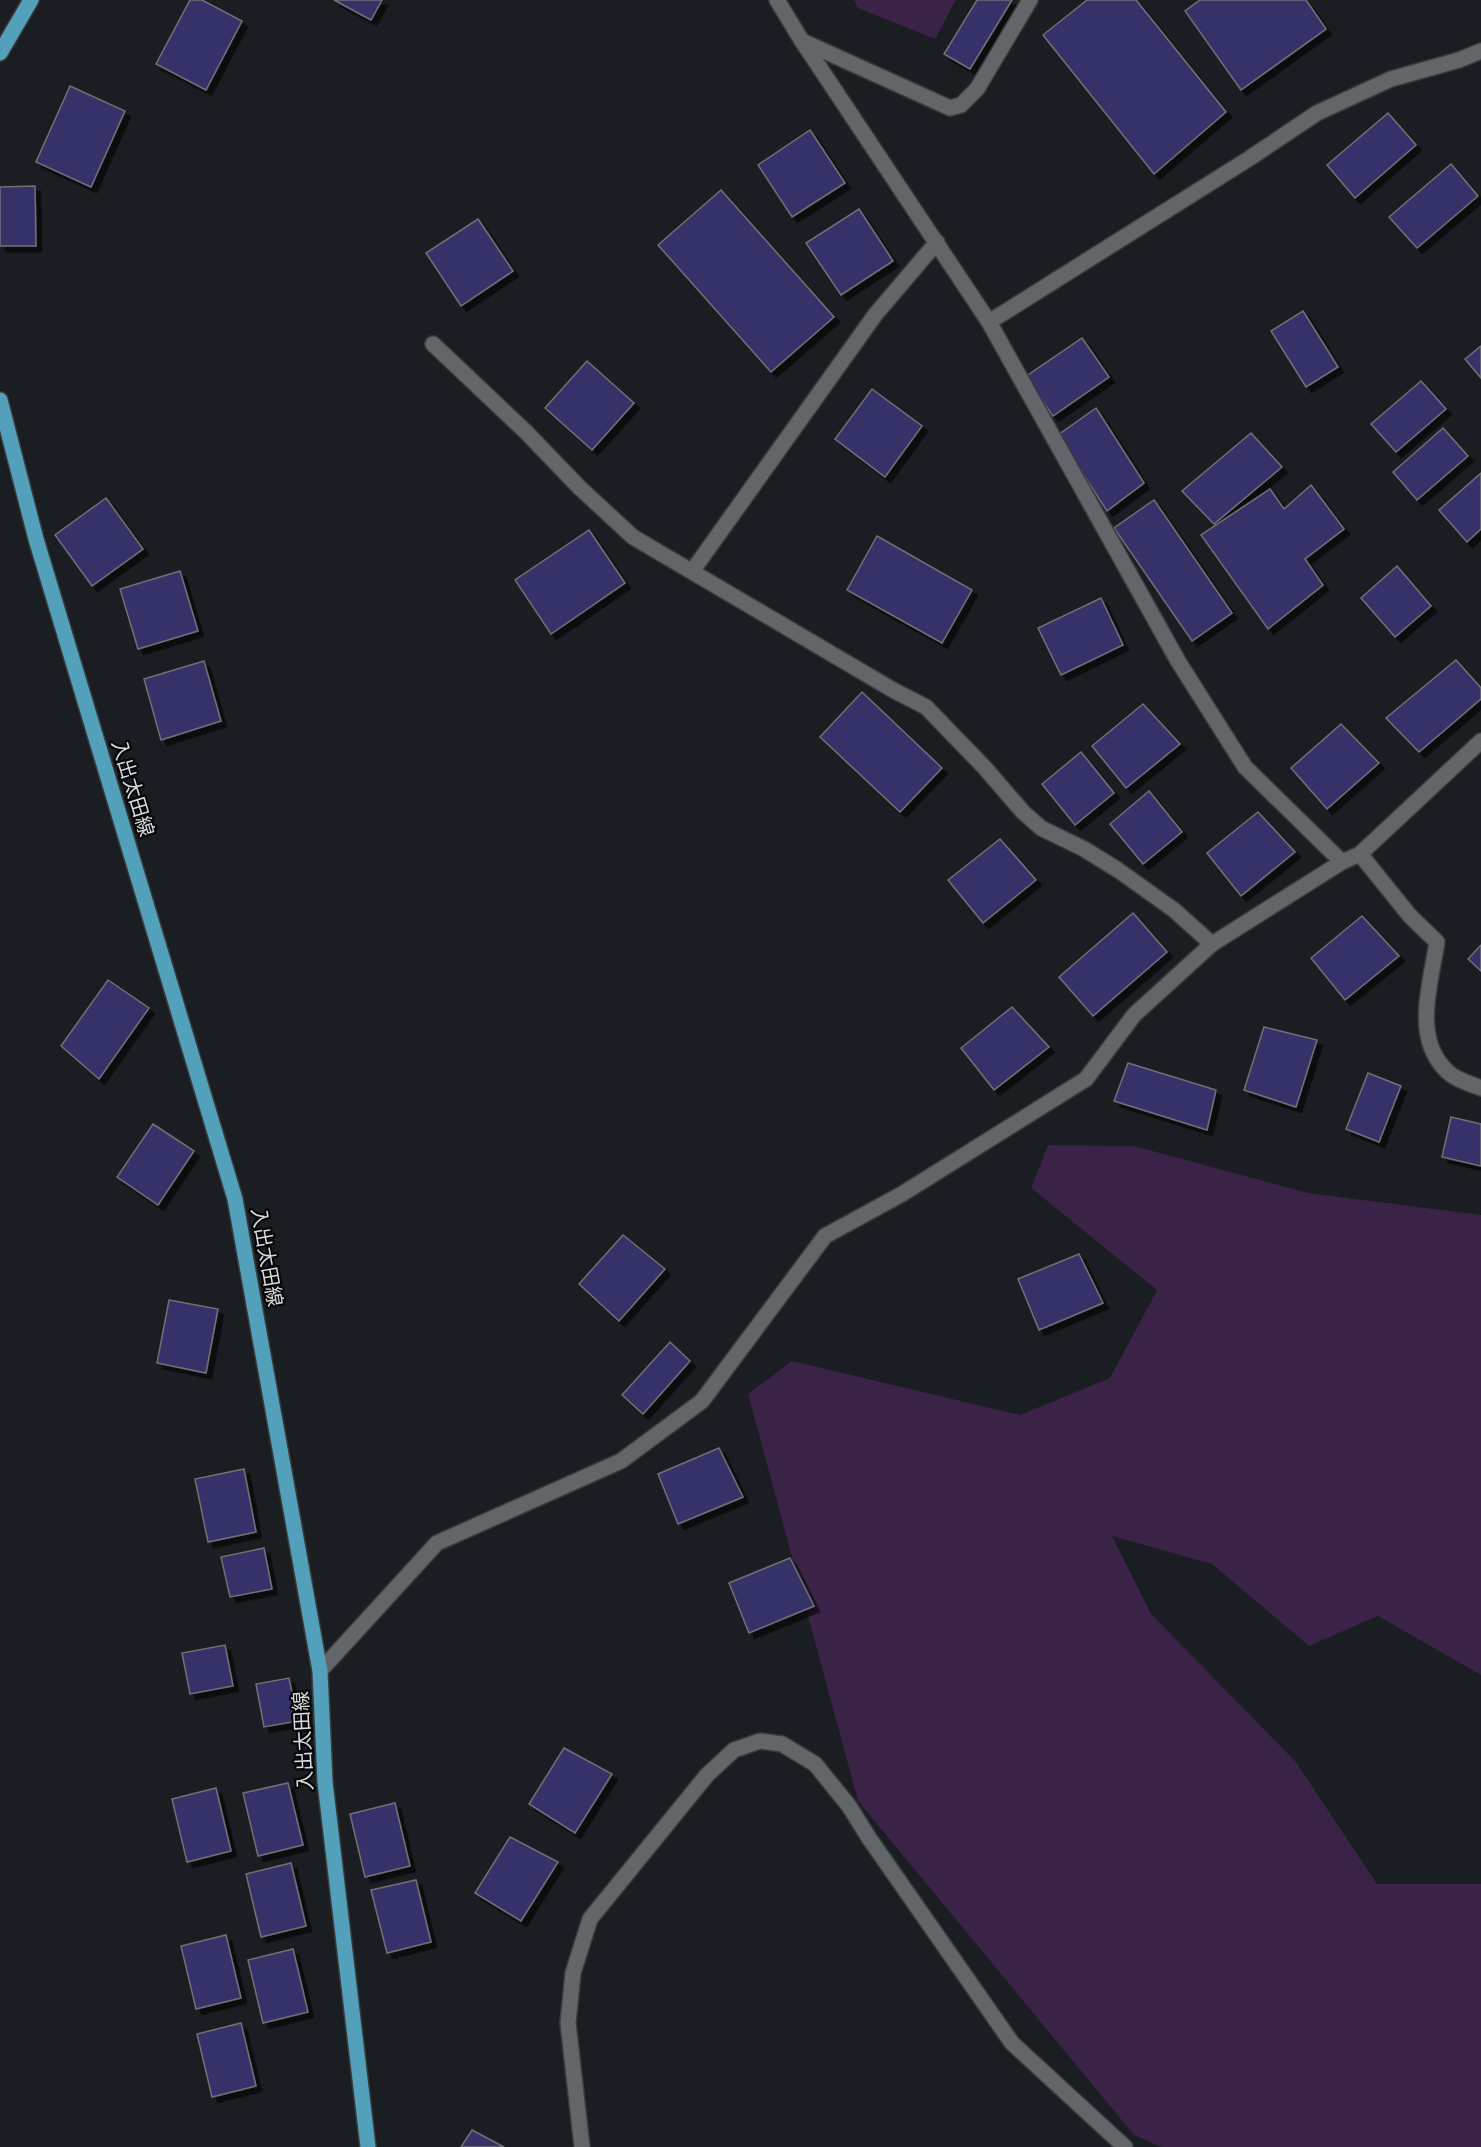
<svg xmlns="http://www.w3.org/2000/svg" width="1481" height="2147" viewBox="0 0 1481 2147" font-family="'Space Grotesk','Noto Sans JP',sans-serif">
<defs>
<filter id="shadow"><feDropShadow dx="5.5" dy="5.5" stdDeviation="0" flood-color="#0009"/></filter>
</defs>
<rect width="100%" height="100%" fill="#1a1d21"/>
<g fill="#3b2247">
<path d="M 854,0 L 956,0 L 935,39 L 858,8 Z"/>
<path d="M 1048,1145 L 1134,1146 L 1308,1193 L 1481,1215 L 1481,1675 L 1378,1616 L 1309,1646 L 1212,1564 L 1112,1536 L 1151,1614 L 1296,1762 L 1377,1884 L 1481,1884 L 1481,2147 L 1161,2147 L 1134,2135 L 858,1801 L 748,1394 L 792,1361 L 1020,1415 L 1110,1378 L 1157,1290 L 1031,1188 Z"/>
</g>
<g fill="#363369" stroke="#6f7075" stroke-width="1.5" filter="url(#shadow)">
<path d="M 190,0 L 202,0 L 242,21 L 206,90 L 156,64 Z"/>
<path d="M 334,0 L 382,0 L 371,20 Z"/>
<path d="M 977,0 L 1012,0 L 970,69 L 944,54 Z"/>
<path d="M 1087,0 L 1136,0 L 1226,112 L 1154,174 L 1043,35 Z"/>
<path d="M 1200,0 L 1306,0 L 1326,29 L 1241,90 L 1185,11 Z"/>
<path d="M 70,86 L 125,111 L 91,187 L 36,162 Z"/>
<path d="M 1388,113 L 1416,145 L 1355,198 L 1327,165 Z"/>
<path d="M 810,130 L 845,183 L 792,217 L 758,165 Z"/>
<path d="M 1451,164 L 1478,196 L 1417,248 L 1389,217 Z"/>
<path d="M 35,186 L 36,246 L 0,246 L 0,187 Z"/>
<path d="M 721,190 L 834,317 L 771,372 L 658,245 Z"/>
<path d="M 859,209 L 893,261 L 841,295 L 806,243 Z"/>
<path d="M 478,219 L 513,271 L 461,306 L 426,253 Z"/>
<path d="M 1303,311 L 1338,367 L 1306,387 L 1271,331 Z"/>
<path d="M 1082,338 L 1109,377 L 1053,416 L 1025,377 Z"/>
<path d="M 1481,346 L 1481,378 L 1465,359 Z"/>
<path d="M 587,361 L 634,403 L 592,450 L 545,408 Z"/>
<path d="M 1421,381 L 1446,409 L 1396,452 L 1371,424 Z"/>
<path d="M 872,389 L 922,426 L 885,477 L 835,439 Z"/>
<path d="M 1096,408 L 1144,483 L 1107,511 L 1058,435 Z"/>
<path d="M 1443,428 L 1468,456 L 1417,500 L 1393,472 Z"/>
<path d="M 1251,433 L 1282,467 L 1214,524 L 1182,491 Z"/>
<path d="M 1481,473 L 1481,529 L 1467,542 L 1439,510 Z"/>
<path d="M 1311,485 L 1344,529 L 1305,559 L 1323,585 L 1268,629 L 1201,535 L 1270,489 L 1284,509 Z"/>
<path d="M 106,498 L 143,549 L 92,586 L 55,535 Z"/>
<path d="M 1154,500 L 1232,613 L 1192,641 L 1114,528 Z"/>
<path d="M 589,530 L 625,583 L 551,634 L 515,580 Z"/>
<path d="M 877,536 L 972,590 L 942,643 L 847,590 Z"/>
<path d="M 1397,566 L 1431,606 L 1395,637 L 1361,598 Z"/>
<path d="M 180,571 L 198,631 L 138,649 L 120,589 Z"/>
<path d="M 1101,598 L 1123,645 L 1061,675 L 1038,628 Z"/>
<path d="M 1456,660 L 1481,688 L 1481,699 L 1419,752 L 1386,718 Z"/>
<path d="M 204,661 L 221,721 L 161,740 L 144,679 Z"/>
<path d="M 862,692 L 942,768 L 900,812 L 820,737 Z"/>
<path d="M 1143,704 L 1180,744 L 1126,788 L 1092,746 Z"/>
<path d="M 1341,724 L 1379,763 L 1327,809 L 1291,768 Z"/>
<path d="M 1081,752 L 1114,793 L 1075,825 L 1042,784 Z"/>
<path d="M 1149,791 L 1182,832 L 1143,864 L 1110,824 Z"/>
<path d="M 1258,812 L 1295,852 L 1241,896 L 1207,853 Z"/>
<path d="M 1000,839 L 1036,880 L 983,923 L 948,880 Z"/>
<path d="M 1133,913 L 1167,952 L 1093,1016 L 1059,977 Z"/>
<path d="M 1362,916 L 1399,956 L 1345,1000 L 1311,958 Z"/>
<path d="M 1481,945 L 1481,971 L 1468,959 Z"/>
<path d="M 108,980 L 149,1008 L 99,1079 L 61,1046 Z"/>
<path d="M 1012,1007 L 1049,1047 L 994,1090 L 961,1048 Z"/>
<path d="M 1264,1027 L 1317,1040 L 1296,1107 L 1244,1090 Z"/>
<path d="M 1128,1063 L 1216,1090 L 1207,1130 L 1114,1101 Z"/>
<path d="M 1368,1073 L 1401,1086 L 1379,1142 L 1346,1129 Z"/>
<path d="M 1451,1117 L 1481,1124 L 1481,1166 L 1442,1157 Z"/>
<path d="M 153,1124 L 194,1151 L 158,1205 L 117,1177 Z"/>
<path d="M 623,1235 L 665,1269 L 619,1321 L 579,1284 Z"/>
<path d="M 1079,1254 L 1103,1303 L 1039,1330 L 1018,1279 Z"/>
<path d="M 169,1300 L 218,1309 L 206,1373 L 157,1363 Z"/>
<path d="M 670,1342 L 690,1361 L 643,1414 L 622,1395 Z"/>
<path d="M 719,1448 L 743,1497 L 678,1524 L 658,1474 Z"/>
<path d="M 244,1469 L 256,1532 L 208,1542 L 195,1479 Z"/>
<path d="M 264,1548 L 272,1589 L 230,1597 L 221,1557 Z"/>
<path d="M 790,1558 L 814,1606 L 749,1633 L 729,1583 Z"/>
<path d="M 225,1645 L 233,1686 L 190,1694 L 182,1653 Z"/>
<path d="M 289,1678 L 298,1721 L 264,1727 L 256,1684 Z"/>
<path d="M 564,1748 L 612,1774 L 575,1833 L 529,1804 Z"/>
<path d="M 288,1783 L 303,1845 L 258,1856 L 243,1793 Z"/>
<path d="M 216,1788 L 231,1851 L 187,1862 L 172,1799 Z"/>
<path d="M 395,1803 L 410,1866 L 365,1877 L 350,1814 Z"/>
<path d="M 510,1837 L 558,1862 L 521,1921 L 475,1893 Z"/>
<path d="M 291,1863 L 306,1926 L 261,1937 L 246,1874 Z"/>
<path d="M 416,1880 L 431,1942 L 387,1953 L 371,1890 Z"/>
<path d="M 226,1935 L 241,1998 L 196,2009 L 181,1946 Z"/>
<path d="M 293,1949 L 308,2012 L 263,2023 L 248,1960 Z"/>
<path d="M 241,2023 L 256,2086 L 212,2097 L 197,2034 Z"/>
<path d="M 472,2130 L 504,2147 L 461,2147 Z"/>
</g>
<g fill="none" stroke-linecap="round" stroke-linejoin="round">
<g stroke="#393b3d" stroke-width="18">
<g id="minor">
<path d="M 777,0 L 802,41 L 989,322 L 1178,661 L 1245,767 L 1342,862"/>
<path d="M 802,41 L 950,108 L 961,105 L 977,89 L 1030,0"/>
<path d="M 989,322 L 1250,158 L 1317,113 L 1391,79 L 1459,60 L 1481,51"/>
<path d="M 433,344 L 526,432 L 580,488 L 633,537 L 893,690 L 926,707 L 985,768 L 1023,812 L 1041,828 L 1084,849 L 1118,870 L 1174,910 L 1212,944"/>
<path d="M 693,570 L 875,315 L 937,242"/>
<path d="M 1360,854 L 1410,916 L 1437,942 C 1431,982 1413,1035 1444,1068 C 1453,1079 1468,1083 1481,1088"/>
<path d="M 320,1671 L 437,1543 L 621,1461 L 702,1401 L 825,1236 L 902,1194 L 1086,1079 L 1134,1015 L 1212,944 L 1342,862 L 1360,854 L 1481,741"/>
<path d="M 582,2147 L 568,2023 L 573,1973 L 590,1919 L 707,1775 L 734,1750 L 760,1741 L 782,1744 L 815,1764 L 849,1806 L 869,1838 L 1012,2043 L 1125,2147"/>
</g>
</g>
<g stroke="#393b3d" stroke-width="18">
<g id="major">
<path d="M 0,53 L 31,0"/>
<path d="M 0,400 L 36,539 L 235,1199 L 320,1671 L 325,1782 L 368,2147"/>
</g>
</g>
<use href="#minor" stroke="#62666a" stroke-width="15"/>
<use href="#major" stroke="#52a0b9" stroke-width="15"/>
</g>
<g text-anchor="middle" stroke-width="4.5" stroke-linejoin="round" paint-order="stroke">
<g font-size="20" fill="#d9dbdd" stroke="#060709">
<text transform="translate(133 788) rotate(73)" y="7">入出太田線</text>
<text transform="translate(267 1257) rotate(80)" y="7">入出太田線</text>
<text transform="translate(303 1741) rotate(-93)" y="7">入出太田線</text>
</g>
</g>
</svg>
